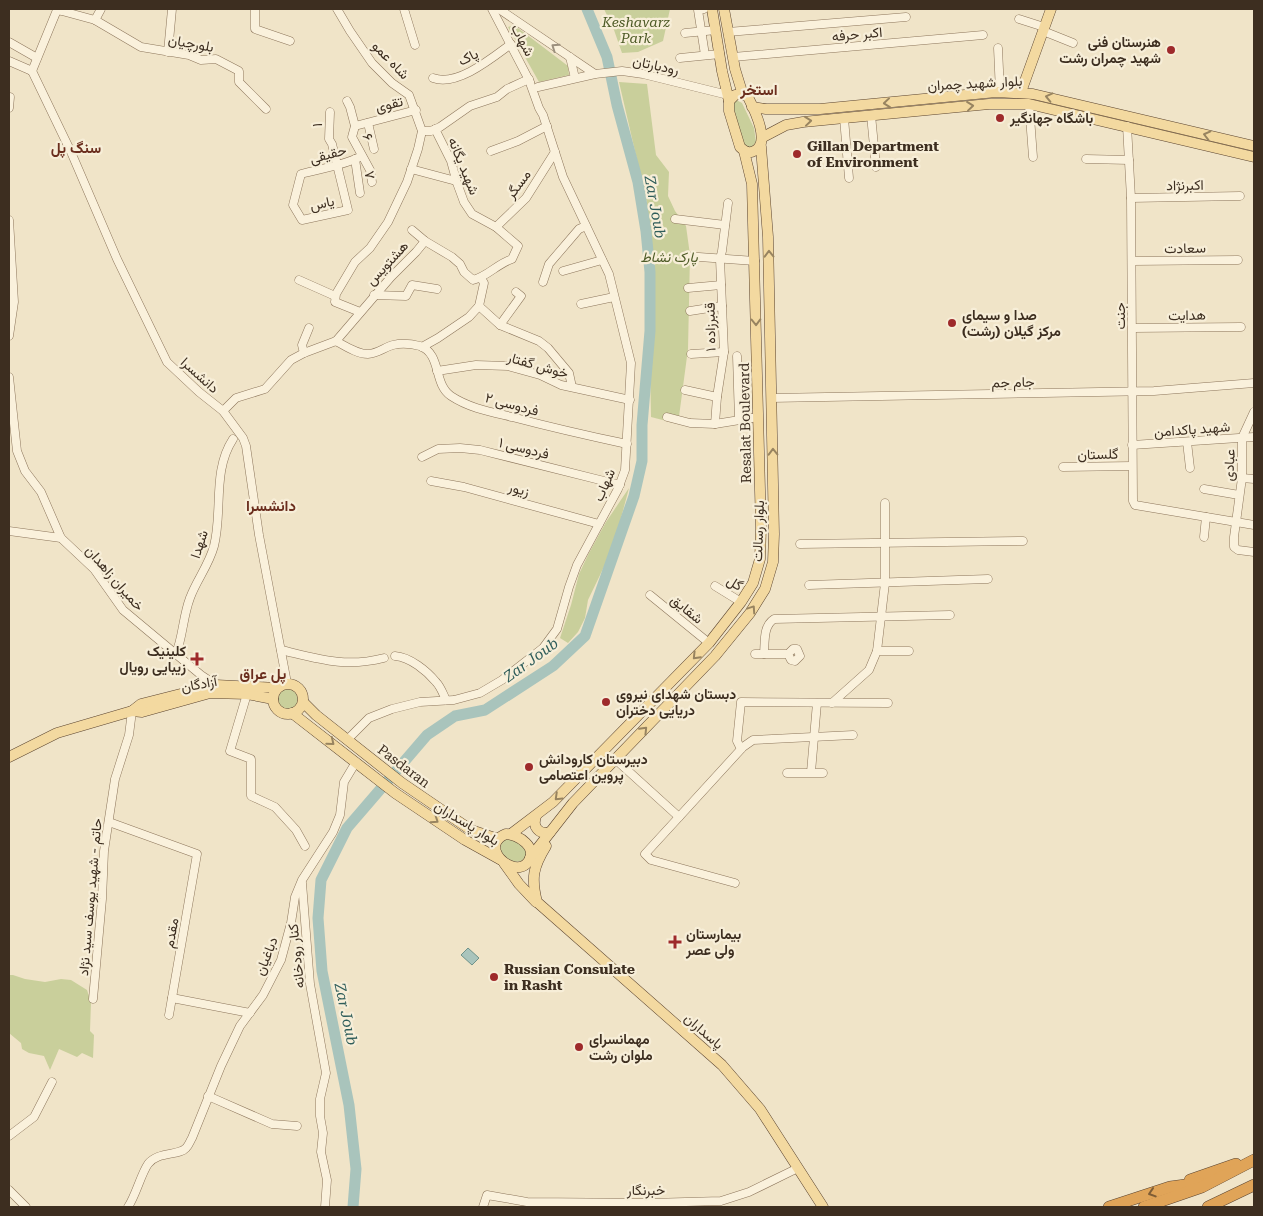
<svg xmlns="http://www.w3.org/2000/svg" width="1263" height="1216" viewBox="0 0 1263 1216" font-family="'Roboto Serif',Vazirmatn,serif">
<rect width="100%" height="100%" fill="#f0e4c8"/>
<g fill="#c9cf9b">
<path d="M 604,9 L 670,9 L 663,41 L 638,52 L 622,53 L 614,30 Z"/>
<path d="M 514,25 L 568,66 L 569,75 L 539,82 L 508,27 Z"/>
<path d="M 619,82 L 647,84 L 656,155 L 669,172 L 668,196 L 675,211 L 686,226 L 690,255 L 688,349 L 678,424 L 651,417 L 647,203 Z"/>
<path d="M 736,100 L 742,103 L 754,128 L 756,142 L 751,148 L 743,146 L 733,108 L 733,103 Z"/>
<path d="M 629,488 L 613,548 L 588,600 L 585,618 L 578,632 L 568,643 L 560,638 L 571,605 L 579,574 L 589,553 L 606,522 Z"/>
<circle cx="288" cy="699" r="11"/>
<path d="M 508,838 C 515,839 517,841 522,846 C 545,865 488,871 503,840 Z"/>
<path d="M 9,975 L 13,975 L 25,979 L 45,982 L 61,979 L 71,980 L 87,990 L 91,1002 L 90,1031 L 94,1035 L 93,1058 L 82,1053 L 77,1057 L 59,1049 L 50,1070 L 44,1056 L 29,1053 L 22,1049 L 21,1043 L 9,1033 Z"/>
</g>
<path fill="#a9c4bc" stroke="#6f938a" d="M 468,948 L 479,958 L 472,965 L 461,955 Z"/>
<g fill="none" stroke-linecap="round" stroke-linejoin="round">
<path stroke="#a9c4bc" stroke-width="11" d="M 353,1207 L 356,1169 L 349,1105 L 322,971 L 318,918 L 321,880 L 347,828 L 427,735 L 455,716 L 485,710 L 553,666 L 585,636 L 634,496 L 642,461 L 642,425 L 650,331 L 650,272 L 646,231 L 638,182 L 617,105 L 607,57 L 587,9"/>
<g stroke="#8d765c" stroke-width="9">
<g id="minor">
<path d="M 255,9 L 255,29 L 290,41"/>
<path d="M 337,9 L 350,31 L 372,63 L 392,83 L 409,95 L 422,131 L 418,149 L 407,182 L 388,222 L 370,248 L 355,262 L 336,294 L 335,302 L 360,312"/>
<path d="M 404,9 L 415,45"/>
<path d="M 492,9 L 530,82"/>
<path d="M 499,9 L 595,74"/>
<path d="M 704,9 L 698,10 L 705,55"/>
<path d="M 1019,19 L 1044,27"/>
<path d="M 95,20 L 101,9"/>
<path d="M 1043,31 L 1073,43"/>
<path d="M 728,32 L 906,17"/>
<path d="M 685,33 L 716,30"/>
<path d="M 9,42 L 37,58"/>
<path d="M 998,48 L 1000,92"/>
<path d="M 168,52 L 172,9"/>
<path d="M 570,57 L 575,78"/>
<path d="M 733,57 L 983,35"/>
<path d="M 680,58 L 720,54"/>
<path d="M 9,61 L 32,71"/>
<path d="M 32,71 L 71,152 L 117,259 L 167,362 L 199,392 L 223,411 L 243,438 L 246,446 L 259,535 L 287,683"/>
<path d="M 32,71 L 57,10 L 62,11 L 95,20 L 141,47 L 189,55 L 201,60 L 216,59 L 239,71 L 239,82 L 266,109"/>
<path d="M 433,78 C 457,87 492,58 511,44"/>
<path d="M 538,87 L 595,74 L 622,71 L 643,74 L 728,95"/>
<path d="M 347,101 L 350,107 L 355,126 L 416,110"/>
<path d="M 1029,104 L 1033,157"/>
<path d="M 9,108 L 10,97"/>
<path d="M 330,112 L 329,139 L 332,144 L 348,210 L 302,220 L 293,205 L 301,174 C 322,168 343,166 362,156"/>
<path d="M 871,115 L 876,167"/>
<path d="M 844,118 L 849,178"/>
<path d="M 368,123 L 374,149"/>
<path d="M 355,126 L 352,137 L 370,170 L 372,182"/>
<path d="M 1127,126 L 1131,198 L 1133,501 L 1135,505 L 1254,525"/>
<path d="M 422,131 L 431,131 L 440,127 L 470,106 L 497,97 L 507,89 L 529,79"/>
<path d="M 491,151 L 518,141 L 547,126"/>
<path d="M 355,159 L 360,193"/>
<path d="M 1086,159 L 1129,160"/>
<path d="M 411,169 L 456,181"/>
<path d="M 1131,198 L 1240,196"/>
<path d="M 675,219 L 725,225"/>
<path d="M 9,220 L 14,302 L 9,336"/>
<path d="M 496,227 L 526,198 L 555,152"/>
<path d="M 412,230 L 425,241 L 452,257 L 460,264 L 464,272 L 473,280 C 488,276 497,264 512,259 L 518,246 L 496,227 L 472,214 L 464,202 L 457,183 L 451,161 L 435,129"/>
<path d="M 685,256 L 755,261"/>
<path d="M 1132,261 L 1238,260"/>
<path d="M 563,271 L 602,260"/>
<path d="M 299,280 L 335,296"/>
<path d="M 543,282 L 549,264 L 579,229 L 586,226"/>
<path d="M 688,288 L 721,285"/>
<path d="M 374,295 L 406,296 L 412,285 L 437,289"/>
<path d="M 581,304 L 614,297"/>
<path d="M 479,306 L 500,325 L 539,341 L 548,348 L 569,373 L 572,387"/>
<path d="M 690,311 L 722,306"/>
<path d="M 500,325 L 521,296 L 516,292"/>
<path d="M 1133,328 L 1241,327"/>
<path d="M 336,341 C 345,346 357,354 368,354 C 377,354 385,347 393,345 C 401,343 412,344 420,346 C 442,354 433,384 451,396 C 469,408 491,412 512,417 C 550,427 589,436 627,444"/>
<path d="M 422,347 L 438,338 L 469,317 L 479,306 L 484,283 L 481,278"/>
<path d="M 304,353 L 302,345 L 309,328"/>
<path d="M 691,354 L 724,352"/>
<path d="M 737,356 L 739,420"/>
<path d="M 437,371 L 476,365 L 508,366 L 540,375 L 561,385 L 630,400"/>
<path d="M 9,377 L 17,451 L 25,471 L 41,492 L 61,538 L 94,569 L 123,610 L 201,675 L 216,685"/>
<path d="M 685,390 L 717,397"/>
<path d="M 771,398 L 1154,391 L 1254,383"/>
<path d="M 223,411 L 236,398 L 265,389 L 291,360 L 304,353 L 336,341 L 391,277 L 416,252 L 425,241"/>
<path d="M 1254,412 L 1242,438 L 1242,478 L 1234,537 L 1234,547 L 1238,550 L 1254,552"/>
<path d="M 667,417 L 690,423 L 715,424 L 758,417"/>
<path d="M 715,424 L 717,397 L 724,352 L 720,259 L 722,251 L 728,203"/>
<path d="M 1187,442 L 1190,468"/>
<path d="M 1132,445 L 1254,437"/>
<path d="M 422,457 L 438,449 L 460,448 L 480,450 L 620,485"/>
<path d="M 1063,467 L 1132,466"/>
<path d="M 1242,478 L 1254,479"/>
<path d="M 431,481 L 464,487 L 599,524"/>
<path d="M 1204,489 L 1239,495"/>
<path d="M 9,531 L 61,538"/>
<path d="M 1204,537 L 1206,517"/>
<path d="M 800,544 L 1023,541"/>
<path d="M 809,585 L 988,579"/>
<path d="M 715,586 L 741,602"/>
<path d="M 650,595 L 709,643"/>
<path d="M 281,650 C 319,659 345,668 384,658"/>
<path d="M 877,651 L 909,651"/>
<path d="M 176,654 C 183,636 183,616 190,598 C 196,581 209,565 214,546 C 223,511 212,471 233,439"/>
<path d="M 755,654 L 788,654 L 793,649 L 797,649 L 800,656 L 795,661 L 791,660 L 788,654"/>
<path d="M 764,654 C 765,642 763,626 774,619 L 950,615"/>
<path d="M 395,656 C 410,657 427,671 436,682 C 441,687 443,694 446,700"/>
<path d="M 247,694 L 230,751 L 251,759 L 251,796 L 275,807 L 296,830 L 305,846"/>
<path d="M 832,703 L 869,670 L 877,651 L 885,583 L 885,503"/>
<path d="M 347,740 L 369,718 L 392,709 L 420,702 L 454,700 L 480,693 L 502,680 L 543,648 L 557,629 L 569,587 L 577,565 L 618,489 L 625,470 L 631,363 L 609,274 L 563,177 L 543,115 L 539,108 L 530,83"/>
<path d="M 741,749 L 737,741 L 741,702 L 888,703"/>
<path d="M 615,759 L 679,817 L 743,747 L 753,740 L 853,735"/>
<path d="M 811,772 L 817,703"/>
<path d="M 787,773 L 823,773"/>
<path d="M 679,817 L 645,854 L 651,860 L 735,883"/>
<path d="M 109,822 L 197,854 L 169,1015"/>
<path d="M 302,883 L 310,984 L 326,1073 L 320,1099 L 320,1116 L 323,1133 L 321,1152 L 327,1180 L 325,1207"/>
<path d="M 172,998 L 250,1013"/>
<path d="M 93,999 L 102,899 L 104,851 L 115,779 L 129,735 L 132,711"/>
<path d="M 208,1096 L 272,1124 L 297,1126"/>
<path d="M 9,1136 L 34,1117 L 52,1082"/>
<path d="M 9,1190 L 26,1207"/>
<path d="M 128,1207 C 136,1195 141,1174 148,1164 C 158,1151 179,1156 186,1148 C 189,1145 190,1141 192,1138 L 221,1066 L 240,1026 L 263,995 L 281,960 L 291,923 L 295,897 L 302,880 L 333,832 L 340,815 L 344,782 L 356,762"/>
<path d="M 483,1207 L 487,1195 L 527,1202 L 650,1203 L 721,1201 L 749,1192 L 798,1168"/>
</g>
</g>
<g stroke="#5b4430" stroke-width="11">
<g id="major">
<path d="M 712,9 L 722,71 L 729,101"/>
<path d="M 724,9 L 735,69 L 743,95"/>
<path d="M 1021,92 L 1051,9"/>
<path d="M 739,94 L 747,96 L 749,99 C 755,111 771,144 754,151 C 749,154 744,151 740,147 L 729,111 L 729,101 L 735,95 Z"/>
<path d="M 752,107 L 766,109 L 820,109 L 996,92 L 1033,94 L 1254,146"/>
<path d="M 763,137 L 786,125 L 803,122 L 989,104 L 1029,104 L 1254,157"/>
<circle cx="288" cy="699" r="15"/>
<path d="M 303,702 L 316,715 L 402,783 L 471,830 L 498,839"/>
<path d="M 132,711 L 142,712 L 210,693 L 247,694 L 273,699"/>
<path d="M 292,713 L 395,793 L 465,840 L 501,860"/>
<path d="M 9,757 L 57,733 L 132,711 L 141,704 L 216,685 L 277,688"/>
<path d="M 536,816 C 532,827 539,835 550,832"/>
<path d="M 506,834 C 518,834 539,848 528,862 C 519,874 500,863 496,852 C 493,843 498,837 506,834 Z"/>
<path d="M 511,834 L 553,802 L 709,643 L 741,602 L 753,583 L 760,559 L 761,528 L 752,184 L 744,151"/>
<path d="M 546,846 C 533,867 531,878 537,902 L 722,1065 L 760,1109 L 823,1207"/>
<path d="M 530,858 L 573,803 L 715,656 L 750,613 L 765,589 L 773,562 L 774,534 L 768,237 L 761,147"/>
<path d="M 504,863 L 519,884 L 536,902"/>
</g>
</g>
<g stroke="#5b4430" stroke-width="12">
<g id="highway">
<path d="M 1190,1180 L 1236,1164"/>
<path d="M 1109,1207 L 1170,1187 L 1200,1183"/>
<path d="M 1144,1207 L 1202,1187 L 1254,1160"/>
<path d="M 1208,1207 L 1254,1185"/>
</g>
</g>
<use href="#minor" stroke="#faf1dc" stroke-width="8"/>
<use href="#major" stroke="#f3d9a0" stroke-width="10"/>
<use href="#highway" stroke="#e0a458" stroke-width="11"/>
</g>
<defs><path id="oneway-chevron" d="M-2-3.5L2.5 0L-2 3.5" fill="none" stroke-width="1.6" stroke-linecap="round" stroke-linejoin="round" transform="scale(1.25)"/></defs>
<use stroke="#9c907e" href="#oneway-chevron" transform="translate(555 47) rotate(-145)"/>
<g stroke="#988460">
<use href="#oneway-chevron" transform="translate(1049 97) rotate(-167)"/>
<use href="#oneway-chevron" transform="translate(887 103) rotate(174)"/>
<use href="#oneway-chevron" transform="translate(970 106) rotate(-6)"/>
<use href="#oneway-chevron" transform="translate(808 121) rotate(-6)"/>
<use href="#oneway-chevron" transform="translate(1207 135) rotate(-166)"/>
<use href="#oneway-chevron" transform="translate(769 254) rotate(-91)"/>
<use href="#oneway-chevron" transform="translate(756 322) rotate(89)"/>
<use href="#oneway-chevron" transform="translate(773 452) rotate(-91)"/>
<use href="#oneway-chevron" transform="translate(752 609) rotate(-56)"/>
<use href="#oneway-chevron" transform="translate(696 656) rotate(134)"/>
<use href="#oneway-chevron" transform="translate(644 730) rotate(-46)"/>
<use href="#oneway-chevron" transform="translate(331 742) rotate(39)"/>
<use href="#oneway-chevron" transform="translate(558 797) rotate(136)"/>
<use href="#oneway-chevron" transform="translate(435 820) rotate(34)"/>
</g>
<use stroke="#7e5d36" href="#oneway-chevron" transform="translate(1152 1193) rotate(162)"/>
<g fill="#9e2a2b" stroke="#f7eed8" stroke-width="2">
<circle cx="1171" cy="50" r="5"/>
<circle cx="1000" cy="118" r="5"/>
<circle cx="797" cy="154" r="5"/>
<circle cx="952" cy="323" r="5"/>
<path d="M194.5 651.5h5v5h5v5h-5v5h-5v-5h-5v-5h5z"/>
<circle cx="606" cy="702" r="5"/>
<circle cx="529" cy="767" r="5"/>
<path d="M672.5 934.5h5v5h5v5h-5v5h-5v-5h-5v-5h5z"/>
<circle cx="494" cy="977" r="5"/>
<circle cx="579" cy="1047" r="5"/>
</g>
<g text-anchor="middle" stroke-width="4.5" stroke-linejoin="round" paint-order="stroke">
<g font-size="14" font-style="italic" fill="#4d5a26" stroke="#f7eed8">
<text x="636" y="27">Keshavarz<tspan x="636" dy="16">Park</tspan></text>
<text x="669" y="262">پارک نشاط</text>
</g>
<g font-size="14" fill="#3d2e20" stroke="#f7eed8">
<text transform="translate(857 34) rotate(-5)" y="5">اکبر حرفه</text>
<text transform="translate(523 40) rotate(63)" y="5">شهاب</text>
<text transform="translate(191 43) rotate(10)" y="5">بلورچیان</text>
<text transform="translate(468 57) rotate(-27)" y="5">پاک</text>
<text transform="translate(391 60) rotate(46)" y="5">شاه عمو</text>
<text transform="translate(656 65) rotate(12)" y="5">رودبارتان</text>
<text transform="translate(975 83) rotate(-3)" y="5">بلوار شهید چمران</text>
<text transform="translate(389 104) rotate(-14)" y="5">تقوی</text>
<text transform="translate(317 125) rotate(-89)" y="5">۱</text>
<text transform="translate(368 137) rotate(72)" y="5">۶</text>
<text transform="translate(328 154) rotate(-15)" y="5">حقیقی</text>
<text transform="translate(464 166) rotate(68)" y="5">شهید یگانه</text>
<text transform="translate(370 175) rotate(82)" y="5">۷</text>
<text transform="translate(518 184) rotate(-53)" y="5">مسگر</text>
<text transform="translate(1185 185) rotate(-1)" y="5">اکبرنژاد</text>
<text transform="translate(322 203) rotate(-12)" y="5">یاس</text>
<text transform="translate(1185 248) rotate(-1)" y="5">سعادت</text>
<text transform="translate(387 263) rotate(-47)" y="5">هشتویس</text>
<text transform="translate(1187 315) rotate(-1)" y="5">هدایت</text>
<text transform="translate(1120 316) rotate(-90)" y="5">جنت</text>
<text transform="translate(710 327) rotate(-91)" y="5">قنبرزاده ۱</text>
<text transform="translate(538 365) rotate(16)" y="5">خوش گفتار</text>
<text transform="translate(200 375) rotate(42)" y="5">دانشسرا</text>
<text transform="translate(1013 382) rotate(-1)" y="5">جام جم</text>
<text transform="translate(512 404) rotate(15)" y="5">فردوسی ۲</text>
<text transform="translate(745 423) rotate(-91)" y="5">Resalat Boulevard</text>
<text transform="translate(1192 429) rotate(-4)" y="5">شهید پاکدامن</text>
<text transform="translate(524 448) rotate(14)" y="5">فردوسی ۱</text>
<text transform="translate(1098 454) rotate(-1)" y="5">گلستان</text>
<text transform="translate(1229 465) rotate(-87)" y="5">عبادی</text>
<text transform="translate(604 485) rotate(-66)" y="5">شهاب</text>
<text transform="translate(519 489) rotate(15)" y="5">زیور</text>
<text transform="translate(758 531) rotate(-88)" y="5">بلوار رسالت</text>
<text transform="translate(199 544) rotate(-72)" y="5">شهدا</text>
<text transform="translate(115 578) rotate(49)" y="5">خمیران زاهدان</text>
<text transform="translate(735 583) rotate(32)" y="5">گل</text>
<text transform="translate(687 609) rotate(39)" y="5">شقایق</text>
<text transform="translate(199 684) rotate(-10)" y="5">آزادگان</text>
<text transform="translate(404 766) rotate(37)" y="5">Pasdaran</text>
<text transform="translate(467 823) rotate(31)" y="5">بلوار پاسداران</text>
<text transform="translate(90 897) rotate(-85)" y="5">حاتم - شهید یوسف سید نژاد</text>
<text transform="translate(171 933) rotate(-80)" y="5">مقدم</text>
<text transform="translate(266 956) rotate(-68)" y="5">دباغیان</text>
<text transform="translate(296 956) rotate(-96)" y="5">کنار رودخانه</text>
<text transform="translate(704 1031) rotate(41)" y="5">پاسداران</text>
<text x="646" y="1195">خبرنگار</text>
</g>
<g font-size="14" font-weight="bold" fill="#3d2e20" stroke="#f7eed8" text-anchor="start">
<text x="1161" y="47" text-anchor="end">هنرستان فنی<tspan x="1161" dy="16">شهید چمران رشت</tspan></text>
<text x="1010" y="123">باشگاه جهانگیر</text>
<text x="807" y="151">Gillan Department<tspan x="807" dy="16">of Environment</tspan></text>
<text x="962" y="320">صدا و سیمای<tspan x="962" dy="16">مرکز گیلان (رشت)</tspan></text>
<text x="186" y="656" text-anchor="end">کلینیک<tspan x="186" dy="16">زیبایی رویال</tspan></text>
<text x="616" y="699">دبستان شهدای نیروی<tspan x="616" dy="16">دریایی دختران</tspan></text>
<text x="539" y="764">دبیرستان کارودانش<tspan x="539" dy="16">پروین اعتصامی</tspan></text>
<text x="686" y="939">بیمارستان<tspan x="686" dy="16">ولی عصر</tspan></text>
<text x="504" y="974">Russian Consulate<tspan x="504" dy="16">in Rasht</tspan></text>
<text x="589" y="1044">مهمانسرای<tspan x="589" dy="16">ملوان رشت</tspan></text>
</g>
<g font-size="15" font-weight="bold" fill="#6b2e1e" stroke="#f7eed8">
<text x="759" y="95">استخر</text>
<text x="76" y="153">سنگ پل</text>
<text x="271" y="511">دانشسرا</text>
<text x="263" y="679">پل عراق</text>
</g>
<g font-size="15" font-style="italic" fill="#2f5d5a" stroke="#f7eed8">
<text transform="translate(655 207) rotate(80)" y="5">Zar Joub</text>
<text transform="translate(531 660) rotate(-36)" y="5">Zar Joub</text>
<text transform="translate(346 1014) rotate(78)" y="5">Zar Joub</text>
</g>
</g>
<rect width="1263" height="1216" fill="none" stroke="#3d2e20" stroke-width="20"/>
</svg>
